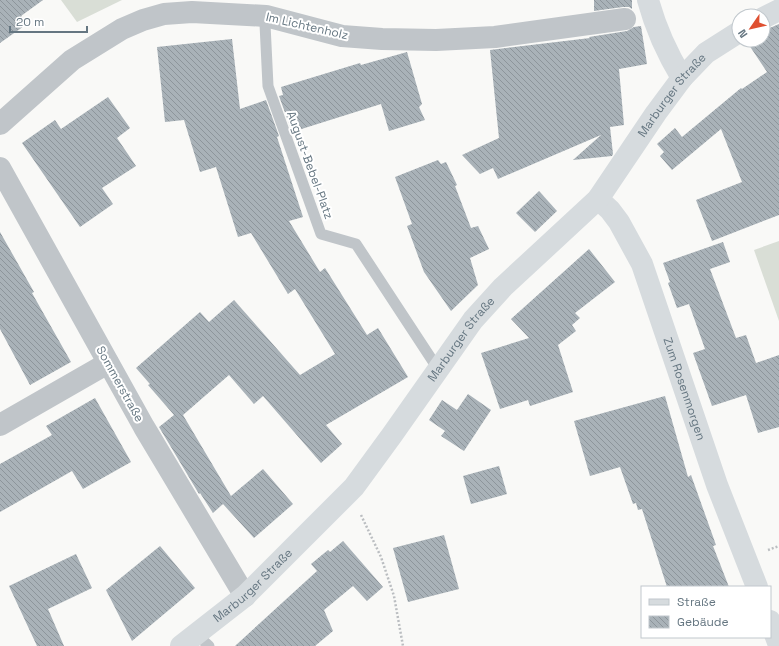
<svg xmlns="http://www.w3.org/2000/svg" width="779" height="646" viewBox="0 0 779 646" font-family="'Space Grotesk',sans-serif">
<defs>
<pattern id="building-back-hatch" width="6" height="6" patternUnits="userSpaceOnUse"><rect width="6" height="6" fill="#a9b2b8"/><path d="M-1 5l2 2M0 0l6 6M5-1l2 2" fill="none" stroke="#8d959b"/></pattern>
</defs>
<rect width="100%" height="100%" fill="#f9f9f7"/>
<g fill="#d9ded6">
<path d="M 61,0 L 122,0 L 77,22 Z"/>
<path d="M 779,241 L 779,321 L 754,250 Z"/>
</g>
<g fill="url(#building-back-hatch)">
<path d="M 0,0 L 43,0 L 21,16 L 27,24 L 0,43 Z"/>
<path d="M 594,0 L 632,0 L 632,9 L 629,7 L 623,7 L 594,11 Z"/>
<path d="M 779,24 L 779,215 L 712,241 L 696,200 L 742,182 L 721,129 L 672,170 L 660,156 L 664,152 L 657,144 L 675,128 L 682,137 L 741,88 L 742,89 L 767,72 L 747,42 L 750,40 L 763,40 L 763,31 Z"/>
<path d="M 641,26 L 647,64 L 619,69 L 624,125 L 610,127 L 613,154 L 612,156 L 573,160 L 601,135 L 498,179 L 493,168 L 480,174 L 462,155 L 499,138 L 490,50 L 590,38 L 589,37 L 627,31 L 634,27 Z"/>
<path d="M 232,39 L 240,109 L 266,100 L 279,136 L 277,137 L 303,217 L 289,221 L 320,272 L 325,268 L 367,335 L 378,328 L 408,377 L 326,425 L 342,444 L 321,463 L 263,396 L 254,404 L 229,375 L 183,415 L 231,496 L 263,469 L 293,504 L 254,538 L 223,504 L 213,513 L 200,493 L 199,494 L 159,427 L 174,415 L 148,385 L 150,384 L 136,368 L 200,312 L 209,322 L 234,300 L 300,375 L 335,354 L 295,289 L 288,294 L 251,233 L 238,237 L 216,167 L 200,172 L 184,120 L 165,122 L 157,47 Z"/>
<path d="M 407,52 L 422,104 L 419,107 L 425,120 L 389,131 L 381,104 L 292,132 L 279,96 L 283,95 L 281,87 L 360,63 L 361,65 Z"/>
<path d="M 108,97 L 130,128 L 117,138 L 136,166 L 102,188 L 113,204 L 80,227 L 22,143 L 55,120 L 61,129 Z"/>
<path d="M 438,160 L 441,164 L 446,162 L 457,185 L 455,186 L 471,228 L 478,226 L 489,249 L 470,258 L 478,285 L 451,311 L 424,272 L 407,226 L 412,224 L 395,177 Z"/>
<path d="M 539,191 L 557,211 L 535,232 L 516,213 Z"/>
<path d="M 0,232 L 34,292 L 32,293 L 71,362 L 30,385 L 0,329 Z"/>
<path d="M 723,242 L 730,262 L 710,269 L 736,338 L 746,335 L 756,363 L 779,355 L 779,427 L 758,433 L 746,395 L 712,406 L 693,353 L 705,349 L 689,304 L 677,308 L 668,283 L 670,282 L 663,263 Z"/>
<path d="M 589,249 L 615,282 L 575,313 L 580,318 L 572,325 L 576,331 L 558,345 L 573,392 L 530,406 L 528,400 L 500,409 L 481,353 L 529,338 L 511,319 Z"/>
<path d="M 468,394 L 491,410 L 464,451 L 441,436 L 445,431 L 429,420 L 442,400 L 457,410 Z"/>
<path d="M 665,396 L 688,477 L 691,475 L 716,545 L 713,546 L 729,587 L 667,587 L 642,509 L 638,510 L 636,503 L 633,504 L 620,467 L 590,476 L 574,421 Z"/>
<path d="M 95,398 L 131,462 L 83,489 L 72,471 L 0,512 L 0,464 L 52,435 L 46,426 Z"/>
<path d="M 499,466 L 507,494 L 471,504 L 463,476 Z"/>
<path d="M 444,535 L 459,589 L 408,602 L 393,548 Z"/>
<path d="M 343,541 L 383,587 L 367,601 L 353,586 L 324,610 L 333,631 L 315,646 L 235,646 L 317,571 L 311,564 L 328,550 L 330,552 Z"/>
<path d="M 160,546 L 195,588 L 132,641 L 106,590 Z"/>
<path d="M 76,554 L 92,588 L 48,609 L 64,646 L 37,646 L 9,586 Z"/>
</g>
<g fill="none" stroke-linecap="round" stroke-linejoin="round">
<g stroke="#bbbec1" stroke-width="2.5" stroke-dasharray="2 2" stroke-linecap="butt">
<path d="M 361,515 L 381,557 L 394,596 L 403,646"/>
<path d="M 768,550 L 779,546"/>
</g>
<g stroke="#c0c5c9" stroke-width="11">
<path d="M 266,16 L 265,24 L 268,86 L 321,234 L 356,244 L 438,369"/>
<path d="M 196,634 L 209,646"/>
</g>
<g stroke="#c0c5c9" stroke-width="22">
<path d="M 0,124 L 72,60 L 122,29 L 143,20 L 164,14 L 192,12 L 266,16 L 342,36 L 382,39 L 436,40 L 495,37 L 625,19"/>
<path d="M 0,168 L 144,427 L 245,596"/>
<path d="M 0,425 L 108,363"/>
</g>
<g stroke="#d6dbde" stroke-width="22">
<path d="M 648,0 C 655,26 668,55 682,78"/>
<path d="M 763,18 L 779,10"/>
<path id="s1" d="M 598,199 L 610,210 L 619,222 L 642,264 L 717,485 L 757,587"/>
<path d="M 770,621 L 779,645"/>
<path id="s2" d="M 181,646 L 245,596 L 354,487 L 392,435 L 473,320 L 503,287 L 598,199 L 656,113 L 682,78 L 706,53 L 739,32"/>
</g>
</g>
<g text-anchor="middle" stroke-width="4" stroke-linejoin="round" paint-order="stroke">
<g font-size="12" fill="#657681" stroke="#fff">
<text transform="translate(307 26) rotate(13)" y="4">Im Lichtenholz</text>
<text dy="4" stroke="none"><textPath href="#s2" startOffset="742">Marburger Straße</textPath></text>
<text transform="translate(310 165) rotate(70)" y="4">August-Bebel-Platz</text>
<text dy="4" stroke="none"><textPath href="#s2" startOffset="418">Marburger Straße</textPath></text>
<text transform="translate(120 384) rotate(61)" y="4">Sommerstraße</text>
<text dy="4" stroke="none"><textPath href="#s1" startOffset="211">Zum Rosenmorgen</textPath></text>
<text dy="4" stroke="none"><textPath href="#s2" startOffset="94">Marburger Straße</textPath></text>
</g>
</g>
<rect x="641" y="586" width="130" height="52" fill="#ffffff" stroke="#c1c8cd"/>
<rect x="649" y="599" width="20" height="6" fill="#d6dbde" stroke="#c1c8cd"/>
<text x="677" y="606" font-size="12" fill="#657681">Straße</text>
<rect x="649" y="616" width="20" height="12" fill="url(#building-back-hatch)" stroke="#c1c8cd"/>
<text x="677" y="626" font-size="12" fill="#657681">Gebäude</text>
<g transform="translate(751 28) rotate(236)"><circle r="19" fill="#ffffff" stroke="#c1c8cd"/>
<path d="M0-3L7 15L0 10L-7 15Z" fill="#df5031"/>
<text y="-6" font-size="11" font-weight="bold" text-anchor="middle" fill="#657681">N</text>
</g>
<path d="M10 26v6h77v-6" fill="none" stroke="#657681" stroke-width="2"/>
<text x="16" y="26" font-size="12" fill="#657681" stroke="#ffffff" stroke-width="3" paint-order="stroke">20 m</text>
</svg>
